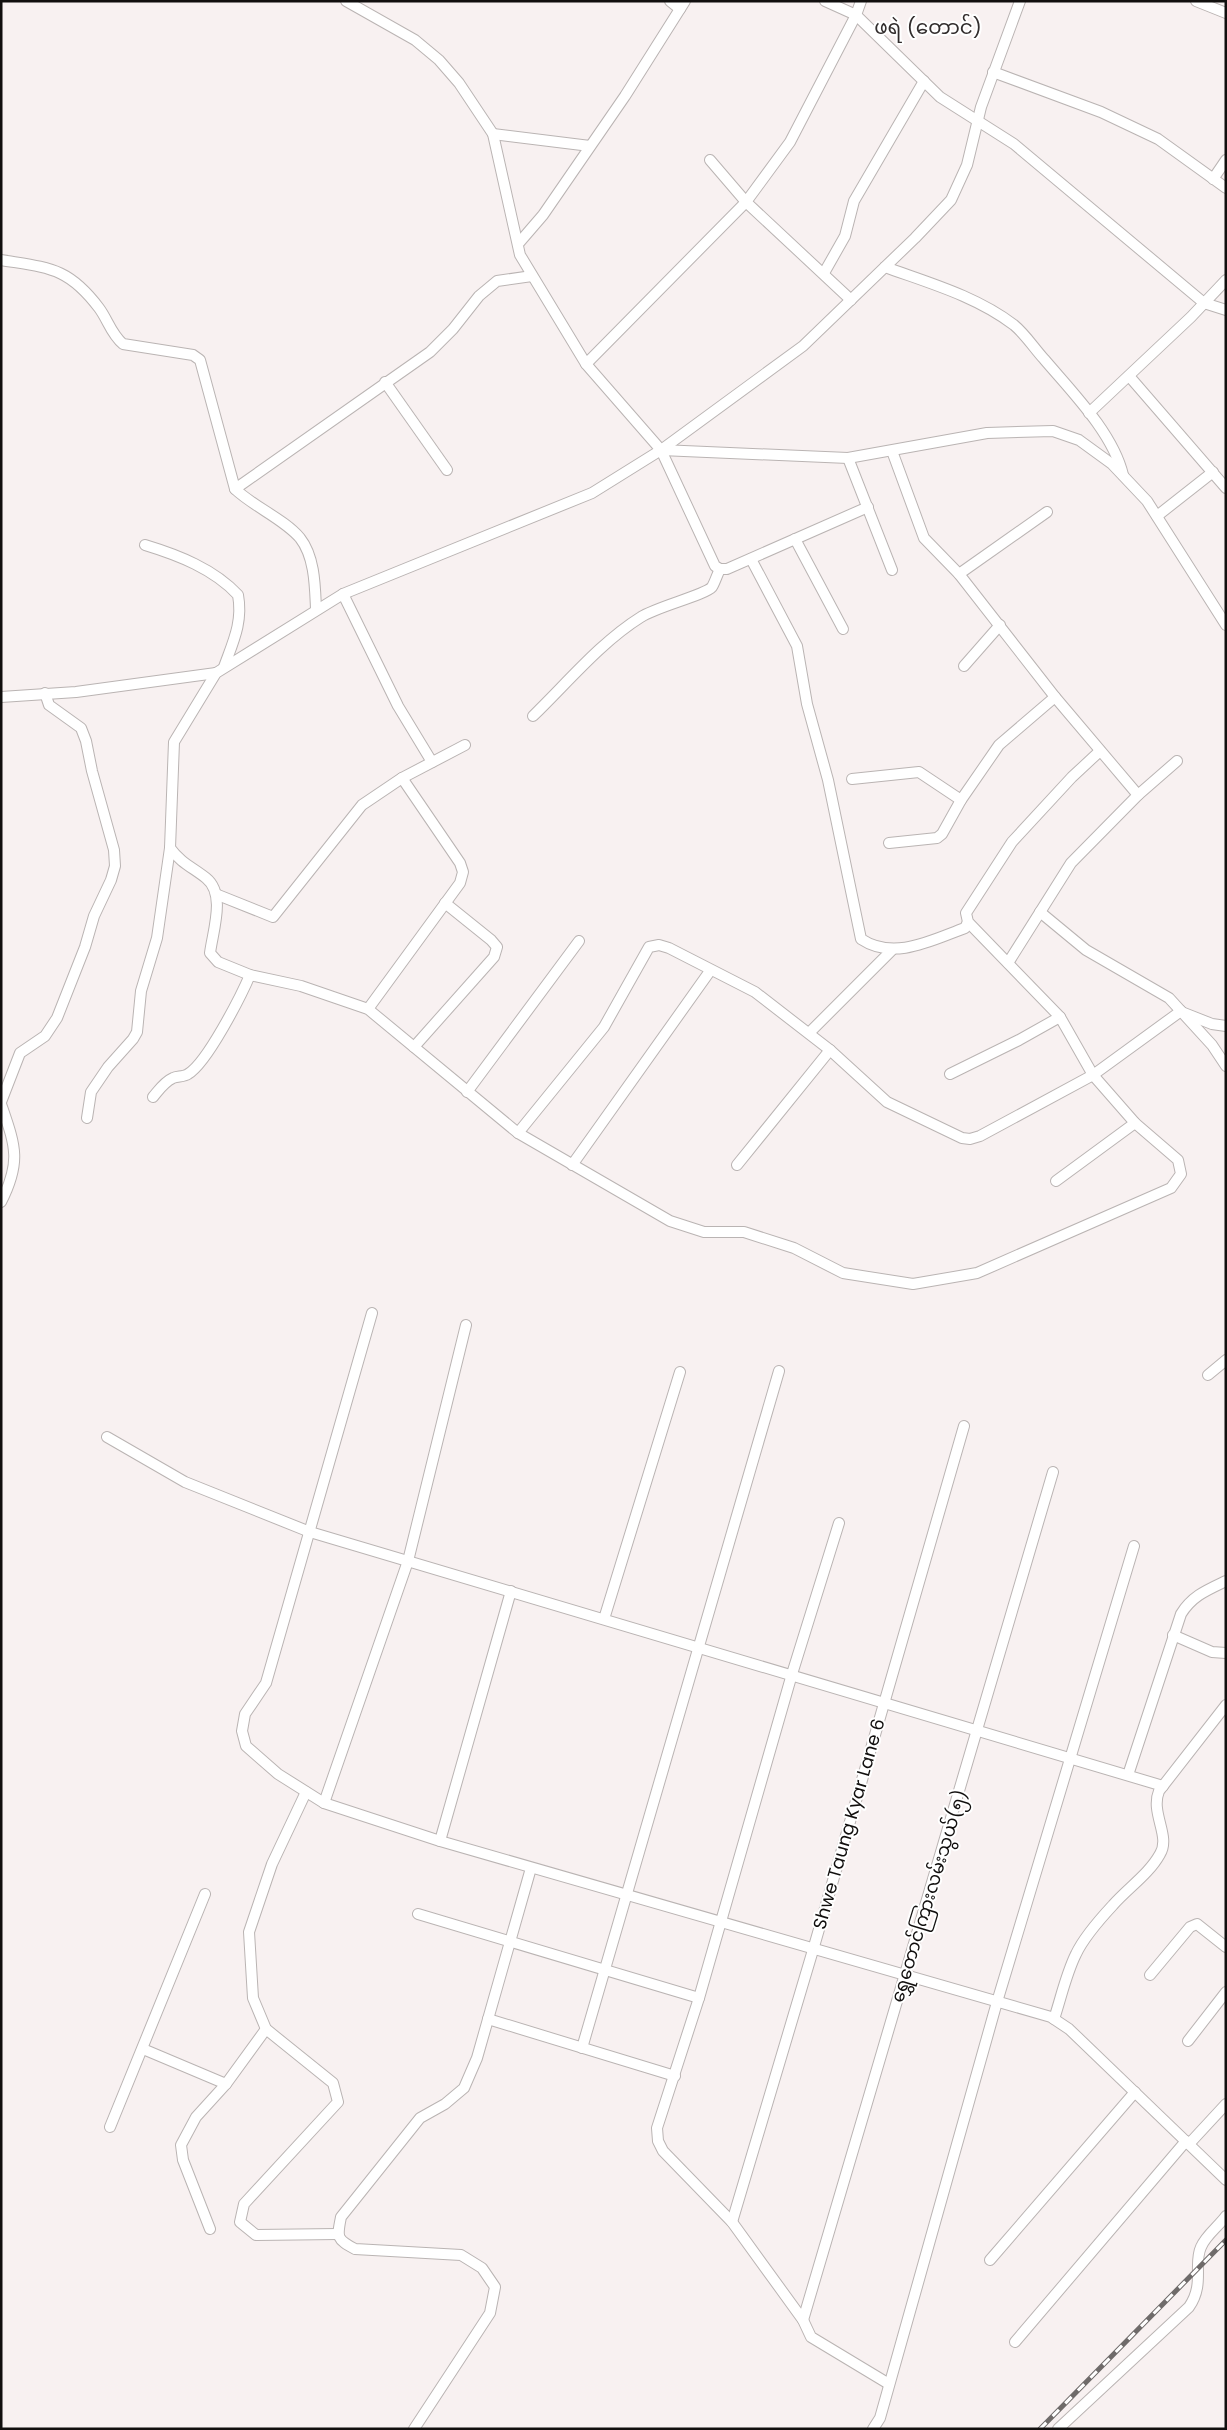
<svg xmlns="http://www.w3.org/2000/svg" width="1227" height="2430" viewBox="0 0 1227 2430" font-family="Poppins,'Noto Sans Myanmar',sans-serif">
<rect width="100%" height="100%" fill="#f8f1f1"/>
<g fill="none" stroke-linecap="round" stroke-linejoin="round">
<g stroke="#bab4b3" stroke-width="12">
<g id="minor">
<path d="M 346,1 L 415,40 L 439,60 L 459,83 L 493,134 L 520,255 L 586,364 L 661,450 L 715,566 L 720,569 L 727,569 L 868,507"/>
<path d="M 670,1 L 680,9"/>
<path d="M 825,1 L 856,15 L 940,97 L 1014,144 L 1204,303 L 1226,310"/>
<path d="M 1196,1 L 1226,13"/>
<path d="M 993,72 L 1101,112 L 1158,139 L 1226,188"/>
<path d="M 493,134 L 590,146"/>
<path d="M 710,160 L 746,202 L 851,300"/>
<path d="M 1213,179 L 1226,160"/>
<path d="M 518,244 L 543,215 L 625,96 L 685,1"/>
<path d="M 1,260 C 49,268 68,267 99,308 C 108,320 111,334 123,344 L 193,355 L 200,360 L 235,489 C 254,507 284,519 300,538 C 315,557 315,587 316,609"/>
<path d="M 885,267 C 929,283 976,296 1014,325 C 1025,334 1034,348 1044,359 C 1072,392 1113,433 1123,475"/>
<path d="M 824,273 L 845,236 L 854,201 L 924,81"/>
<path d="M 586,364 L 746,202 L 790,142 L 856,15 L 861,1"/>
<path d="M 1129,376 L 1226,488"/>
<path d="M 385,382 L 447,470"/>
<path d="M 1089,413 L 1191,317 L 1226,280"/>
<path d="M 661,450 L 848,458 L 987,433 L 1053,431 L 1079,440 L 1112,464 L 1147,501 L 1226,625"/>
<path d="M 892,451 L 924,538 L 959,574 L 1055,697 L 1138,795"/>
<path d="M 848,458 L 892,570"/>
<path d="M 235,489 L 430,352 L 453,329 L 479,296 L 497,281 L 532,276"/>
<path d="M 1157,516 L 1213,472"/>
<path d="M 795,539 L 843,629"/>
<path d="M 145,545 C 178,555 214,569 238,595 C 243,622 233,642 224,667"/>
<path d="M 751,559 L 797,646 L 807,704 L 828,780 L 861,939 C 894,961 932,940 965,928 L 968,922"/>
<path d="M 959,574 L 1047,512"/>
<path d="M 343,594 L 398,706 L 432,762"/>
<path d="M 964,666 L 1000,625"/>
<path d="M 1,697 L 76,692 L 216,673"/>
<path d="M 533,716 C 568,682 601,642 641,617 C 656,607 705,595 712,587 C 715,582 717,575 720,569"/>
<path d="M 852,779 L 919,772 L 961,800"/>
<path d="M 889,843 L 937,838 L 942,834 L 961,800 L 999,745 L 1055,697"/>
<path d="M 170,848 C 181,863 192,867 206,878 C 226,894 213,930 210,953 L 218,962 L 250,975 L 301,986 L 368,1009 L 518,1133 L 670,1221 L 704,1232 L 744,1232 L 794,1248 L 843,1273 L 913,1284 L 977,1273 L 1171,1188 L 1181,1174 L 1178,1160 L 1135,1123 L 1093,1075 L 1060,1017 L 968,922 L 966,913 L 1012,842 L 1072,777 L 1100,751"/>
<path d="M 218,895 L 273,917 L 362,805 L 402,778 L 465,745"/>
<path d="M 1040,912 L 1086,950 L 1169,998 L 1212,1045 L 1226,1066"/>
<path d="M 1008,963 L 1071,863 L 1138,795 L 1177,761"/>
<path d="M 368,1009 L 460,883 L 463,872 L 460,863 L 402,778"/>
<path d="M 1184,1013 L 1212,1024 L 1226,1026"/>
<path d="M 809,1033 L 892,950"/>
<path d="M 414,1047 L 494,957 L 497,947 L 491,940 L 445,903"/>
<path d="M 950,1074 L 1019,1040 L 1060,1017"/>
<path d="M 467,1092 L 579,941"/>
<path d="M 153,1097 C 159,1090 164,1082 173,1078 C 177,1076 184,1077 188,1074 C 207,1063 241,996 250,975"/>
<path d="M 1,1102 L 20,1053 L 45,1036 L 57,1018 L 85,947 L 94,916 L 111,880 L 115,866 L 114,850 L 92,771 L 86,741 L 81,728 L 49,705 L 45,693"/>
<path d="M 1,1104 C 15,1145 22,1161 1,1202"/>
<path d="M 87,1118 L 91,1092 L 108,1067 L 133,1039 L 137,1032 L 141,991 L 157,938 L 170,848 L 174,742 L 216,673 L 343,594 L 592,493 L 661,450 L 803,346 L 915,238 L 951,200 L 967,165 L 981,107 L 1020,1"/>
<path d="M 518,1133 L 604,1027 L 649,947 L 659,945 L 669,948 L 755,992 L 830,1050 L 887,1102 L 962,1138 L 970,1139 L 980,1136 L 1093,1075 L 1181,1011"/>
<path d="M 572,1165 L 710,971"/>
<path d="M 737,1165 L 830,1050"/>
<path d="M 1056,1181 L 1135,1123"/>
<path d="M 372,1313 L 266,1683 L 245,1714 L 242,1731 L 246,1746 L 278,1774 L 324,1803 L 440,1841 L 1051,2017 L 1069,2029 L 1226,2180"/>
<path d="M 1208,1375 L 1226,1360"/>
<path d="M 107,1437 L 185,1482 L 310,1532 L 1163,1786"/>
<path d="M 839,1523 L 792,1674 L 699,1998 L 657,2128 L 658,2141 L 663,2151 L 732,2222 L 803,2320 L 811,2337 L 889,2384"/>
<path d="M 604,1619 L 680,1372"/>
<path d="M 1173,1635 L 1212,1652 L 1226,1653"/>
<path d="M 1128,1775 L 1181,1614 C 1192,1596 1207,1590 1226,1581"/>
<path d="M 306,1792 L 272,1864 L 249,1932 L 253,1998 L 266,2029 L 333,2083 L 338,2102 L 244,2204 L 240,2222 L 256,2235 L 337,2234"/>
<path d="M 324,1803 L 408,1561 L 466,1325"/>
<path d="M 440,1841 L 511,1591"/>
<path d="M 418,1914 L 699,1998"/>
<path d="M 1150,1975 L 1190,1927 L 1197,1924 L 1226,1947"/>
<path d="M 488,2019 L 675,2076"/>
<path d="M 1054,2019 C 1061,1998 1066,1974 1076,1954 C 1084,1937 1100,1919 1113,1905 C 1128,1888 1149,1874 1160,1854 C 1171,1836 1150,1813 1159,1791 L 1226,1705"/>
<path d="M 1188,2041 L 1226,1992"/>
<path d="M 582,2048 L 779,1371"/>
<path d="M 143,2049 L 226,2084"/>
<path d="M 110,2127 L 205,1894"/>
<path d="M 1189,2144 L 1226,2104"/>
<path d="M 732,2222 L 813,1950 L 964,1426"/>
<path d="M 210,2229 L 183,2160 L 181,2145 L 196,2117 L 226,2084 L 266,2029"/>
<path d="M 990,2260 L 1135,2092"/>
<path d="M 803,2320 L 1053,1472"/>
<path d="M 1015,2342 L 1186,2141"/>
<path d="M 414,2429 L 490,2313 L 495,2287 L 482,2268 L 461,2255 L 355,2249 C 336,2239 337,2237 341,2217 L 420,2118 L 445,2104 L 464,2088 L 477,2058 L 531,1868"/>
<path d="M 873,2429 L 880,2418 L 997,2002 L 1134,1546"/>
<path d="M 1058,2429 L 1189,2307 C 1205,2284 1193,2264 1201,2247 C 1206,2235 1218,2227 1226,2216"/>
</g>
</g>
<use href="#minor" stroke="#fff" stroke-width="10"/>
<g stroke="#6f6b6a" stroke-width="5">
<path id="rail" d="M 1040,2429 L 1226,2240"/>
</g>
<use href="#rail" stroke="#fff" stroke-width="3" stroke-dasharray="9" stroke-linecap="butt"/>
</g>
<g text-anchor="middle" stroke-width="4" stroke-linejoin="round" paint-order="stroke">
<g font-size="18" fill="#110f0e" stroke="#fff">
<text transform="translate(849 1824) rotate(-74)" y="6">Shwe Taung Kyar Lane 6</text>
<text transform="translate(929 1896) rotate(-73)" y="6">ရွှေတောင်ကြားလမ်းသွယ်(၅)</text>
</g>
<g font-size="20" fill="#322d2d" stroke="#fff">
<text x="928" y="34">ဖရဲ (တောင်)</text>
</g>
</g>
<rect width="1227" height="2430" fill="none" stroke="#110f0e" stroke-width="5"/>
</svg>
